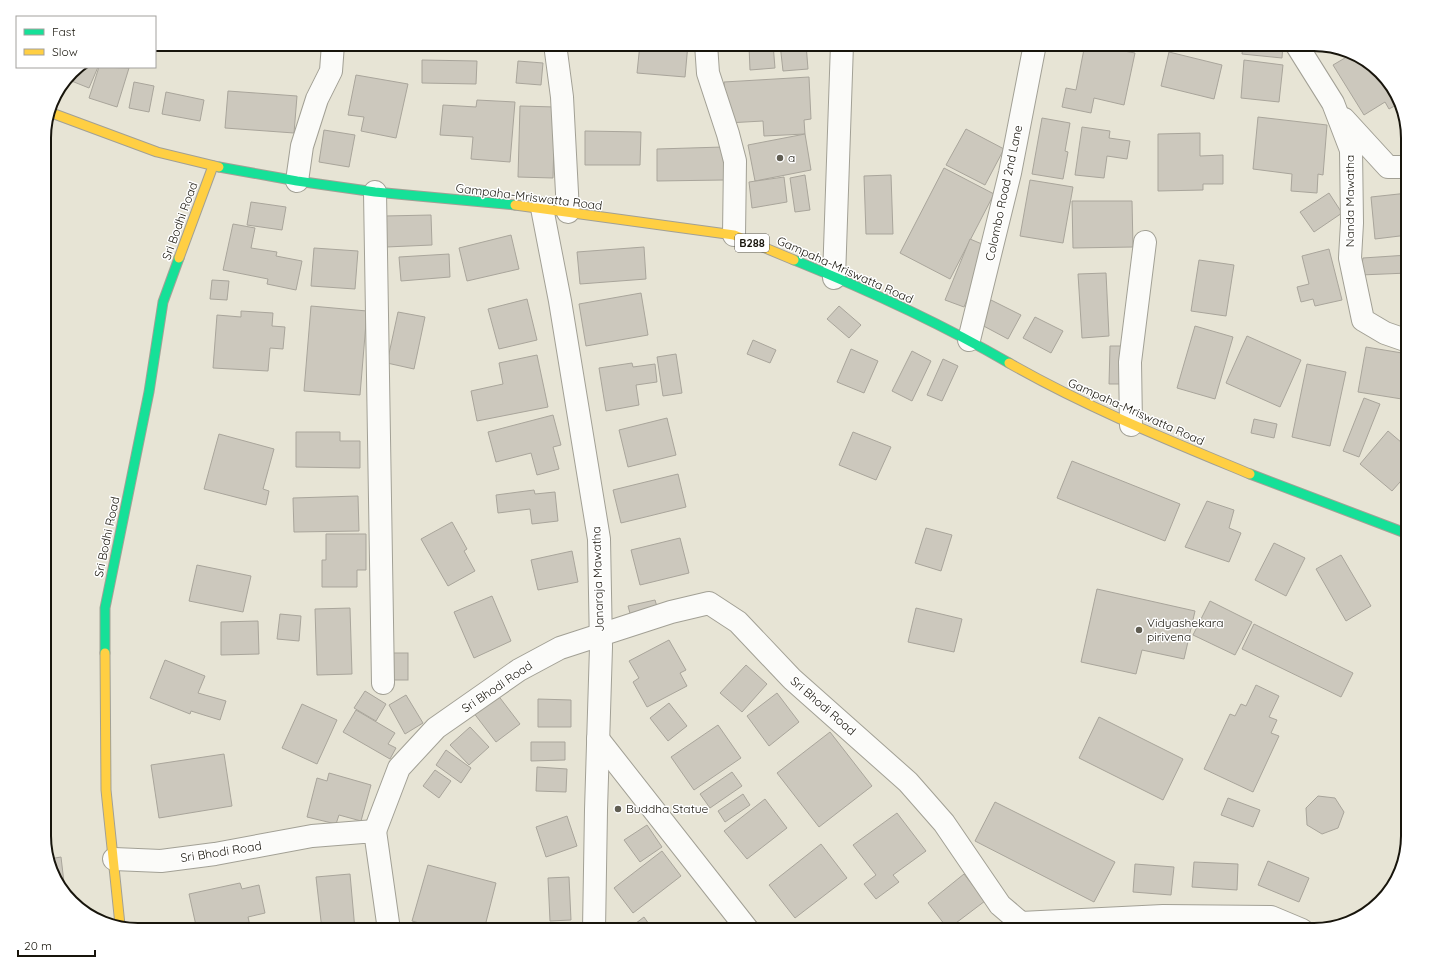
<svg xmlns="http://www.w3.org/2000/svg" width="1452" height="974" viewBox="0 0 1452 974" font-family="Quicksand,sans-serif">
<rect width="100%" height="100%" fill="#e7e4d5"/>
<g fill="#ccc8bd" stroke="#a9a59b">
<path d="M 640,44 L 688,44 L 685,77 L 637,73 Z"/>
<path d="M 729,44 L 773,44 L 775,68 L 750,70 L 749,46 L 729,48 Z"/>
<path d="M 780,44 L 806,44 L 808,69 L 783,71 Z"/>
<path d="M 1085,44 L 1135,53 L 1124,105 L 1094,98 L 1091,113 L 1062,107 L 1066,88 L 1076,90 Z"/>
<path d="M 1243,44 L 1283,44 L 1282,58 L 1242,54 Z"/>
<path d="M 1169,52 L 1222,65 L 1214,99 L 1161,86 Z"/>
<path d="M 1350,55 L 1366,60 L 1398,96 L 1400,103 L 1389,109 L 1385,102 L 1364,115 L 1333,65 Z"/>
<path d="M 422,60 L 477,61 L 476,84 L 422,83 Z"/>
<path d="M 1244,60 L 1283,65 L 1279,102 L 1241,98 Z"/>
<path d="M 518,61 L 543,63 L 541,85 L 516,83 Z"/>
<path d="M 78,67 L 98,67 L 89,88 L 69,80 L 72,71 Z"/>
<path d="M 99,67 L 129,68 L 117,107 L 89,98 Z"/>
<path d="M 356,75 L 408,84 L 396,138 L 361,131 L 364,117 L 348,115 Z"/>
<path d="M 809,77 L 811,119 L 804,120 L 805,134 L 764,136 L 763,121 L 727,123 L 724,82 Z"/>
<path d="M 134,82 L 154,86 L 149,112 L 129,108 Z"/>
<path d="M 228,91 L 297,96 L 294,133 L 225,128 Z"/>
<path d="M 166,92 L 204,100 L 200,121 L 162,114 Z"/>
<path d="M 477,100 L 515,102 L 510,162 L 471,159 L 473,137 L 440,135 L 443,105 L 476,107 Z"/>
<path d="M 520,106 L 555,107 L 553,178 L 518,177 Z"/>
<path d="M 1258,117 L 1327,125 L 1323,175 L 1318,174 L 1317,193 L 1291,191 L 1292,174 L 1253,169 Z"/>
<path d="M 1042,118 L 1070,123 L 1065,151 L 1068,152 L 1063,179 L 1032,174 Z"/>
<path d="M 1082,127 L 1110,131 L 1109,138 L 1130,141 L 1127,159 L 1107,156 L 1104,178 L 1075,175 Z"/>
<path d="M 966,129 L 1004,149 L 985,185 L 946,165 Z"/>
<path d="M 324,130 L 355,135 L 349,167 L 319,162 Z"/>
<path d="M 585,131 L 641,132 L 640,165 L 585,165 Z"/>
<path d="M 1200,133 L 1200,156 L 1223,155 L 1223,184 L 1203,184 L 1203,190 L 1158,191 L 1158,134 Z"/>
<path d="M 805,134 L 811,170 L 755,181 L 748,145 Z"/>
<path d="M 723,147 L 724,180 L 657,181 L 657,149 Z"/>
<path d="M 944,168 L 994,194 L 950,279 L 900,253 Z"/>
<path d="M 805,175 L 810,210 L 795,212 L 790,178 Z"/>
<path d="M 891,175 L 893,234 L 866,234 L 864,176 Z"/>
<path d="M 784,177 L 787,202 L 752,208 L 749,182 Z"/>
<path d="M 1030,180 L 1073,187 L 1063,243 L 1020,236 Z"/>
<path d="M 1329,193 L 1342,213 L 1314,232 L 1300,212 Z"/>
<path d="M 1408,193 L 1408,235 L 1375,239 L 1371,197 Z"/>
<path d="M 1072,201 L 1132,201 L 1133,247 L 1073,248 Z"/>
<path d="M 251,202 L 286,207 L 282,230 L 247,225 Z"/>
<path d="M 431,215 L 432,245 L 386,247 L 385,216 Z"/>
<path d="M 233,224 L 255,228 L 251,248 L 277,252 L 276,256 L 302,261 L 296,290 L 267,284 L 268,279 L 223,270 Z"/>
<path d="M 511,235 L 519,269 L 467,281 L 459,248 Z"/>
<path d="M 970,239 L 989,247 L 964,307 L 945,300 Z"/>
<path d="M 644,247 L 646,279 L 580,284 L 577,252 Z"/>
<path d="M 314,248 L 358,251 L 355,289 L 311,286 Z"/>
<path d="M 1329,249 L 1342,300 L 1315,306 L 1313,299 L 1301,302 L 1297,287 L 1309,284 L 1302,256 Z"/>
<path d="M 449,254 L 450,277 L 401,281 L 399,257 Z"/>
<path d="M 1408,255 L 1408,273 L 1360,275 L 1363,258 Z"/>
<path d="M 1199,260 L 1234,265 L 1226,316 L 1191,311 Z"/>
<path d="M 1106,273 L 1109,336 L 1082,338 L 1078,274 Z"/>
<path d="M 212,280 L 229,281 L 227,300 L 210,299 Z"/>
<path d="M 641,293 L 648,335 L 586,346 L 579,304 Z"/>
<path d="M 527,299 L 537,340 L 499,349 L 488,309 Z"/>
<path d="M 991,300 L 1021,315 L 1008,339 L 978,323 Z"/>
<path d="M 311,306 L 367,311 L 360,395 L 304,391 Z"/>
<path d="M 839,306 L 861,325 L 849,338 L 827,319 Z"/>
<path d="M 241,311 L 273,313 L 272,326 L 285,327 L 283,349 L 270,348 L 268,371 L 213,368 L 217,315 L 241,317 Z"/>
<path d="M 398,312 L 425,317 L 414,369 L 387,363 Z"/>
<path d="M 1035,317 L 1063,331 L 1051,353 L 1023,338 Z"/>
<path d="M 1195,326 L 1233,337 L 1215,399 L 1177,388 Z"/>
<path d="M 1247,336 L 1301,360 L 1280,407 L 1226,383 Z"/>
<path d="M 753,340 L 776,350 L 770,363 L 747,354 Z"/>
<path d="M 1110,346 L 1127,346 L 1127,384 L 1109,384 Z"/>
<path d="M 1366,347 L 1408,354 L 1408,400 L 1358,392 Z"/>
<path d="M 851,349 L 878,361 L 864,393 L 837,382 Z"/>
<path d="M 912,351 L 931,361 L 912,401 L 892,391 Z"/>
<path d="M 676,354 L 682,393 L 663,396 L 657,357 Z"/>
<path d="M 537,355 L 548,407 L 477,421 L 471,391 L 503,384 L 499,363 Z"/>
<path d="M 943,359 L 958,366 L 942,401 L 927,395 Z"/>
<path d="M 632,363 L 633,367 L 655,364 L 657,382 L 636,385 L 639,405 L 606,411 L 599,368 Z"/>
<path d="M 1307,364 L 1346,372 L 1330,446 L 1292,437 Z"/>
<path d="M 1364,398 L 1380,404 L 1359,457 L 1343,451 Z"/>
<path d="M 553,415 L 561,445 L 553,447 L 559,469 L 537,475 L 531,453 L 496,462 L 488,432 Z"/>
<path d="M 667,418 L 676,455 L 628,467 L 619,430 Z"/>
<path d="M 1254,419 L 1277,424 L 1274,438 L 1251,433 Z"/>
<path d="M 1388,431 L 1408,448 L 1408,473 L 1392,491 L 1360,464 Z"/>
<path d="M 296,432 L 340,432 L 340,441 L 360,441 L 360,468 L 296,467 Z"/>
<path d="M 853,432 L 891,447 L 876,480 L 839,465 Z"/>
<path d="M 219,434 L 274,449 L 263,489 L 269,491 L 266,505 L 204,489 Z"/>
<path d="M 1072,461 L 1180,504 L 1165,541 L 1057,498 Z"/>
<path d="M 678,474 L 686,507 L 621,523 L 613,490 Z"/>
<path d="M 534,490 L 535,494 L 555,492 L 558,521 L 532,524 L 530,509 L 498,513 L 496,495 Z"/>
<path d="M 358,496 L 359,531 L 294,532 L 293,498 Z"/>
<path d="M 1207,501 L 1234,510 L 1229,528 L 1241,533 L 1229,562 L 1185,547 Z"/>
<path d="M 452,522 L 467,549 L 464,551 L 475,571 L 448,586 L 421,539 Z"/>
<path d="M 926,528 L 952,535 L 941,571 L 915,563 Z"/>
<path d="M 326,534 L 366,534 L 366,570 L 357,570 L 357,587 L 322,587 L 322,560 L 326,560 Z"/>
<path d="M 680,538 L 689,573 L 640,585 L 631,550 Z"/>
<path d="M 1274,543 L 1305,558 L 1286,596 L 1255,580 Z"/>
<path d="M 572,551 L 578,582 L 538,590 L 531,560 Z"/>
<path d="M 1341,555 L 1371,606 L 1346,621 L 1316,569 Z"/>
<path d="M 197,565 L 251,576 L 243,612 L 189,601 Z"/>
<path d="M 1097,589 L 1195,611 L 1184,659 L 1142,650 L 1136,674 L 1081,662 Z"/>
<path d="M 492,596 L 511,641 L 474,658 L 454,612 Z"/>
<path d="M 655,600 L 658,610 L 631,617 L 628,606 Z"/>
<path d="M 1210,601 L 1252,622 L 1235,655 L 1193,635 Z"/>
<path d="M 350,608 L 352,674 L 317,675 L 315,609 Z"/>
<path d="M 916,608 L 962,619 L 954,652 L 908,642 Z"/>
<path d="M 280,614 L 301,616 L 299,641 L 277,639 Z"/>
<path d="M 258,621 L 259,654 L 221,655 L 221,622 Z"/>
<path d="M 1254,624 L 1353,673 L 1341,697 L 1242,649 Z"/>
<path d="M 669,640 L 686,670 L 680,673 L 687,686 L 647,707 L 633,682 L 639,678 L 629,661 Z"/>
<rect x="391" y="653" width="17" height="27"/>
<path d="M 165,660 L 205,676 L 198,693 L 226,701 L 220,720 L 191,711 L 190,714 L 150,698 Z"/>
<path d="M 746,665 L 767,684 L 742,712 L 720,693 Z"/>
<path d="M 1256,685 L 1279,696 L 1269,717 L 1277,720 L 1271,733 L 1279,736 L 1253,792 L 1204,769 L 1230,714 L 1235,716 L 1241,704 L 1246,706 Z"/>
<path d="M 365,691 L 386,704 L 376,721 L 354,708 Z"/>
<path d="M 777,693 L 799,722 L 769,746 L 747,716 Z"/>
<path d="M 497,694 L 520,724 L 496,742 L 473,712 Z"/>
<path d="M 406,695 L 423,723 L 405,734 L 389,705 Z"/>
<path d="M 538,699 L 571,700 L 571,727 L 538,727 Z"/>
<path d="M 669,703 L 687,726 L 668,741 L 650,718 Z"/>
<path d="M 302,704 L 337,720 L 317,764 L 282,748 Z"/>
<path d="M 356,710 L 395,733 L 388,744 L 396,748 L 390,759 L 343,732 Z"/>
<path d="M 1099,717 L 1183,759 L 1163,800 L 1079,758 Z"/>
<path d="M 718,725 L 741,758 L 694,790 L 671,757 Z"/>
<path d="M 470,727 L 489,747 L 469,765 L 450,745 Z"/>
<path d="M 830,732 L 872,786 L 819,827 L 777,773 Z"/>
<path d="M 531,742 L 565,742 L 565,760 L 531,761 Z"/>
<path d="M 446,750 L 471,768 L 461,783 L 436,765 Z"/>
<path d="M 224,754 L 232,806 L 159,818 L 151,765 Z"/>
<path d="M 537,767 L 567,769 L 566,792 L 536,791 Z"/>
<path d="M 435,770 L 451,781 L 439,798 L 423,786 Z"/>
<path d="M 732,772 L 742,786 L 710,808 L 700,794 Z"/>
<path d="M 329,773 L 371,785 L 361,821 L 339,815 L 336,824 L 307,817 L 317,778 L 327,781 Z"/>
<path d="M 743,794 L 750,805 L 725,822 L 718,811 Z"/>
<path d="M 1318,796 L 1335,798 L 1344,812 L 1338,828 L 1322,834 L 1307,825 L 1306,808 Z"/>
<path d="M 1228,798 L 1260,810 L 1253,827 L 1221,815 Z"/>
<path d="M 765,799 L 787,828 L 747,859 L 724,831 Z"/>
<path d="M 995,802 L 1115,862 L 1094,902 L 975,841 Z"/>
<path d="M 897,813 L 926,851 L 893,875 L 899,882 L 876,899 L 864,884 L 876,875 L 853,845 Z"/>
<path d="M 567,816 L 577,846 L 546,857 L 536,827 Z"/>
<path d="M 647,825 L 662,847 L 640,862 L 624,840 Z"/>
<path d="M 821,844 L 847,878 L 795,918 L 769,885 Z"/>
<path d="M 662,851 L 681,876 L 633,913 L 614,888 Z"/>
<path d="M 61,857 L 65,891 L 57,883 L 49,859 Z"/>
<path d="M 1268,861 L 1309,878 L 1299,902 L 1258,885 Z"/>
<path d="M 1194,862 L 1238,864 L 1237,890 L 1192,887 Z"/>
<path d="M 1135,864 L 1174,867 L 1171,895 L 1133,892 Z"/>
<path d="M 428,865 L 496,883 L 484,930 L 445,930 L 412,921 Z"/>
<path d="M 350,874 L 355,930 L 322,930 L 316,877 Z"/>
<path d="M 964,874 L 985,901 L 948,929 L 928,903 Z"/>
<path d="M 569,877 L 571,920 L 550,921 L 548,878 Z"/>
<path d="M 240,883 L 242,889 L 259,885 L 265,913 L 248,917 L 251,930 L 197,930 L 189,894 Z"/>
<path d="M 644,917 L 653,930 L 627,930 Z"/>
<path d="M 1201,921 L 1202,930 L 1158,930 Z"/>
</g>
<g fill="none" stroke-linecap="round" stroke-linejoin="round">
<g stroke="#a2a095" stroke-width="24">
<g id="street">
<path d="M 555,44 L 562,97 L 568,212"/>
<path d="M 706,44 L 708,73 L 728,134 L 735,161 L 734,235"/>
<path d="M 1296,44 L 1333,103 L 1351,150 L 1352,223 L 1350,258 L 1363,320 L 1385,333 L 1408,341"/>
<path d="M 1344,119 L 1388,167 L 1408,167"/>
<path d="M 297,181 L 302,146 L 317,99 L 331,71 L 333,44"/>
<path d="M 375,192 L 383,683"/>
<path d="M 542,208 L 560,301 L 599,539 L 601,647 L 596,810 L 594,930"/>
<path d="M 834,278 L 842,44"/>
<path d="M 969,340 L 1010,173 L 1035,44"/>
<path d="M 1131,425 L 1130,362 L 1145,242"/>
<path d="M 598,739 L 748,930"/>
<path d="M 375,831 L 399,768 L 436,728 L 519,670 L 560,648 L 671,612 L 709,603 L 738,622 L 792,679 L 908,782 L 944,823 L 1000,905 L 1021,923 L 1163,916 L 1271,917 L 1302,930"/>
<path d="M 114,859 L 161,861 L 215,854 L 312,836 L 375,831 L 389,930"/>
</g>
</g>
<g stroke="#a2a095" stroke-width="11">
<g id="fast">
<path d="M 219,167 L 297,181 L 375,192 L 515,205"/>
<path d="M 794,260 C 868,290 940,323 1009,363"/>
<path d="M 1250,474 L 1408,534"/>
<path d="M 105,653 L 105,608 L 149,392 L 163,302 L 179,258"/>
</g>
</g>
<g stroke="#a2a095" stroke-width="11">
<g id="slow">
<path d="M 49,112 L 157,152 L 219,167"/>
<path d="M 515,205 L 734,235 L 794,260"/>
<path d="M 179,258 L 213,166"/>
<path d="M 1009,363 C 1086,407 1168,440 1250,474"/>
<path d="M 105,653 L 106,790 L 120,925"/>
</g>
</g>
<use href="#street" stroke="#fbfbf9" stroke-width="22"/>
<use href="#fast" stroke="#16e098" stroke-width="9"/>
<use href="#slow" stroke="#ffcf43" stroke-width="9"/>
</g>
<g fill="#605d52" stroke="#fff" stroke-width="1.5">
<circle cx="780" cy="158" r="4"/>
<circle cx="1139" cy="630" r="4"/>
<circle cx="618" cy="809" r="4"/>
</g>
<g text-anchor="middle" stroke-width="3" stroke-linejoin="round" paint-order="stroke">
<rect fill="#fff" stroke="#5d5b55" stroke-width="1" x="735" y="234" width="34" height="18" rx="3"/>
<g font-size="11" font-weight="bold" fill="#18150c">
<text x="752" y="247">B288</text>
</g>
<g font-size="12" fill="#18150c" stroke="#fff" text-anchor="start">
<text x="788" y="162">a</text>
<text x="1147" y="627">Vidyashekara<tspan x="1147" dy="14">pirivena</tspan></text>
<text x="626" y="813">Buddha Statue</text>
</g>
<g font-size="12" fill="#18150c" stroke="#fff">
<text transform="translate(1004 193) rotate(-78)" y="4">Colombo Road 2nd Lane</text>
<text transform="translate(529 197) rotate(7)" y="4">Gampaha-Mriswatta Road</text>
<text transform="translate(1350 201) rotate(-90)" y="4">Nanda Mawatha</text>
<text transform="translate(180 221) rotate(-70)" y="4">Sri Bodhi Road</text>
<text transform="translate(845 270) rotate(24)" y="4">Gampaha-Mriswatta Road</text>
<text transform="translate(1136 412) rotate(24)" y="4">Gampaha-Mriswatta Road</text>
<text transform="translate(107 537) rotate(-78)" y="4">Sri Bodhi Road</text>
<text transform="translate(598 579) rotate(-92)" y="4">Janaraja Mawatha</text>
<text transform="translate(497 687) rotate(-34)" y="4">Sri Bhodi Road</text>
<text transform="translate(823 706) rotate(41)" y="4">Sri Bhodi Road</text>
<text transform="translate(221 852) rotate(-9)" y="4">Sri Bhodi Road</text>
</g>
</g>
<path d="M0 0H1452V974H0ZM138 51H1314A87 87 0 0 1 1401 138V836A87 87 0 0 1 1314 923H138A87 87 0 0 1 51 836V138A87 87 0 0 1 138 51Z" fill="#fff" fill-rule="evenodd"/>
<path fill="none" stroke="#18150c" stroke-width="2" d="M138 51H1314A87 87 0 0 1 1401 138V836A87 87 0 0 1 1314 923H138A87 87 0 0 1 51 836V138A87 87 0 0 1 138 51Z"/>
<rect x="16" y="16" width="140" height="52" fill="#ffffff" stroke="#a3a19e"/>
<rect x="24" y="29" width="20" height="6" fill="#16e098" stroke="#a3a19e"/>
<text x="52" y="36" font-size="12" fill="#18150c">Fast</text>
<rect x="24" y="49" width="20" height="6" fill="#ffcf43" stroke="#a3a19e"/>
<text x="52" y="56" font-size="12" fill="#18150c">Slow</text>
<path d="M18 950v6h77v-6" fill="none" stroke="#18150c" stroke-width="2"/>
<text x="24" y="950" font-size="12" fill="#18150c" stroke="#ffffff" stroke-width="3" paint-order="stroke">20 m</text>
</svg>
